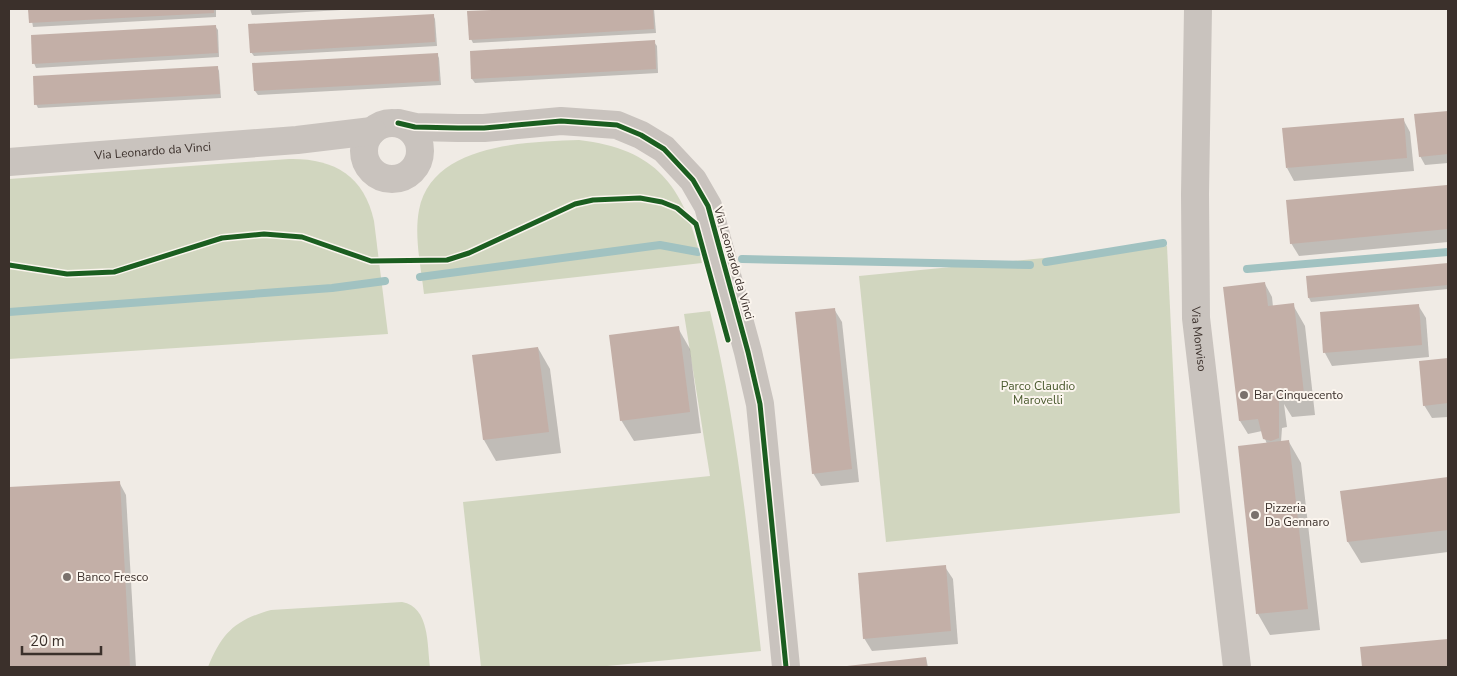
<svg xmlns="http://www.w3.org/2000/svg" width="1457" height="676" viewBox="0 0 1457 676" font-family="'Nunito Sans',sans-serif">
<rect width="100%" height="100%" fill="#f0ebe5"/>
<g fill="#d1d6bf">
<path d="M 579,140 C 659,149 685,189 702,263 L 424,294 C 421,267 414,237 419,210 C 432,143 527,142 579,140 Z"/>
<path d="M 289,159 C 333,158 364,175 374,221 L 388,334 L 9,359 L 9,179 Z"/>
<path d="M 1167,246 L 1180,513 L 886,542 L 859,276 Z"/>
<path d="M 710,311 C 737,423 748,536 761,651 L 597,667 L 481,667 L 463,502 L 710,476 L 684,314 Z"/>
<path d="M 402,602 C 430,607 427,645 430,667 L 208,667 C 222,633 235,620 271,610 Z"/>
</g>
<g fill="#0003">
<path d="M 30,9 L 216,9 L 216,17 L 33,27 Z"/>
<path d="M 250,9 L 359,9 L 252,15 Z"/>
<path d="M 536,9 L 654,9 L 656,33 L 473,43 L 471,39 L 469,13 Z"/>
<path d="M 433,15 L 435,19 L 437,46 L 254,56 L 251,52 Z"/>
<path d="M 215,26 L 218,30 L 219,57 L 36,68 L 34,63 Z"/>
<path d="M 654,42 L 657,46 L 658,73 L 475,83 L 472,79 L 471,52 Z"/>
<path d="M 437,54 L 439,58 L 441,85 L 258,95 L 255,91 L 254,64 Z"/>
<path d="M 217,67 L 219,71 L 221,98 L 38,108 L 36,104 Z"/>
<path d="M 1448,112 L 1448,163 L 1425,165 L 1420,156 L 1416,115 Z"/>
<path d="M 1403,119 L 1410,132 L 1414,171 L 1294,181 L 1287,168 Z"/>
<path d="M 1446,186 L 1448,242 L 1299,256 L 1291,243 Z"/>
<path d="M 1448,265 L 1448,289 L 1311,302 L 1309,298 L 1308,277 Z"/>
<path d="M 1265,284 L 1272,297 L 1273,307 L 1293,305 L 1305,326 L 1315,415 L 1292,417 L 1284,404 L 1287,427 L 1282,428 L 1281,442 L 1289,442 L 1301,463 L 1320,630 L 1270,635 L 1258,614 L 1239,447 L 1267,444 L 1262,431 L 1248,434 L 1240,421 L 1225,288 Z"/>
<path d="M 1418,305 L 1426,318 L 1429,357 L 1332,366 L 1325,353 L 1321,314 Z"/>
<path d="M 834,309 L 842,322 L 859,482 L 821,486 L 813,473 Z"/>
<path d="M 678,328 L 690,349 L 701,433 L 634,441 L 621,420 Z"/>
<path d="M 538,348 L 550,369 L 561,453 L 496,461 L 484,440 L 473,356 Z"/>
<path d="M 1448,360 L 1448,417 L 1432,418 L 1424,405 L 1420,362 Z"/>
<path d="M 1448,478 L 1448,552 L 1361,563 L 1348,542 L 1342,492 Z"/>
<path d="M 119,482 L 126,495 L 136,667 L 9,667 L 9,488 Z"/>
<path d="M 945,567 L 953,579 L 958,644 L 872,651 L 864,638 Z"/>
<path d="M 1448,641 L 1448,667 L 1363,667 L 1361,648 Z"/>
<path d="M 926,658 L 928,667 L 847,667 Z"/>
</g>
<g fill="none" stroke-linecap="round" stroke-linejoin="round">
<g stroke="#a1c2c1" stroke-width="8">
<path d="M 742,259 L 1030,265"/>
<path d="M 1046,262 L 1163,243"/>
<path d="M 1247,269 L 1448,252"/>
<path d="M 420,277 L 660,245 L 698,252"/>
<path d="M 9,312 L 332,288 L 385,281"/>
</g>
</g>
<g fill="#c3afa7">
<path d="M 28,9 L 214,9 L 214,13 L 29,23 Z"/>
<path d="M 514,9 L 653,9 L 654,29 L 469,40 L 467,11 Z"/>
<path d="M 434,14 L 435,42 L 250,53 L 248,24 Z"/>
<path d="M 216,25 L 218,53 L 32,64 L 31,35 Z"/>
<path d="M 655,40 L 656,69 L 471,79 L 470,51 Z"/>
<path d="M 438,53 L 439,81 L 254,91 L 252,63 Z"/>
<path d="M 218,66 L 220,94 L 34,105 L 33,76 Z"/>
<path d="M 1448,111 L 1448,154 L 1419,157 L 1414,114 Z"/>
<path d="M 1404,118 L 1407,158 L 1286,168 L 1282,128 Z"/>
<path d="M 1447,185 L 1448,229 L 1290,244 L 1286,200 Z"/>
<path d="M 1448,263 L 1448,285 L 1308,298 L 1306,276 Z"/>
<path d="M 1265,282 L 1268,306 L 1294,303 L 1304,394 L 1279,397 L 1279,438 L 1271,441 L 1263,439 L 1258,419 L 1239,421 L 1223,287 Z"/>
<path d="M 1419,304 L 1422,345 L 1323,353 L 1320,312 Z"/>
<path d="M 835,308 L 852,469 L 812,474 L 795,312 Z"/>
<path d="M 679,326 L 690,412 L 620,421 L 609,335 Z"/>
<path d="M 538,347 L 549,432 L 483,440 L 472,355 Z"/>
<path d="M 1448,358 L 1448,403 L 1423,406 L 1419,361 Z"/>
<path d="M 1289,440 L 1308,609 L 1256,614 L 1238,446 Z"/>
<path d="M 1448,477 L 1448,530 L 1347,542 L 1340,491 Z"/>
<path d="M 120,481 L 130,667 L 9,667 L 9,487 Z"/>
<path d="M 946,565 L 951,631 L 863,639 L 858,573 Z"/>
<path d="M 1448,639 L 1448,667 L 1362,667 L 1360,647 Z"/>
<path d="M 926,657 L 927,667 L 847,667 L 847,666 Z"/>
</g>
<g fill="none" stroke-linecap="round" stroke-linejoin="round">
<g stroke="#c9c3be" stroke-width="28">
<path id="s1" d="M 1198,9 L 1195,194 L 1196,318 L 1237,667"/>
<path d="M 398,123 L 415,127 L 458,128 L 484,128 L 561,121 L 617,125 L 641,135 L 664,149 L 693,180 L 708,206 L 748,352 L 760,404 L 786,667"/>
<circle cx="392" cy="151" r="28"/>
<path id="s2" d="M 9,162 L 297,140 L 372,131"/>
</g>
<g stroke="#fbf5ee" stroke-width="8">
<g id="cycleway">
<path d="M 398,123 L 415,127 L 458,128 L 484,128 L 561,121 L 617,125 L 641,135 L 664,149 L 693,180 L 708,206 L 748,352 L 760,404 L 786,667"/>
<path d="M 9,265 L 67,274 L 114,272 L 222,238 L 264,234 L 302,237 L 371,261 L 447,260 L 469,253 L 575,204 L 593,200 L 640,198 L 662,202 L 677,208 L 696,224 L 728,340"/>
</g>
</g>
<use href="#cycleway" stroke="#1b5e20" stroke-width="5"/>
</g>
<g fill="#7a716c" stroke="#fbf5ee" stroke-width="2">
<circle cx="1244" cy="395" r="5"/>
<circle cx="1255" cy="515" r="5"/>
<circle cx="67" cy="577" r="5"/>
</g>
<g text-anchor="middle" stroke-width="4" stroke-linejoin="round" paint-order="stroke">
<g font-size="12" fill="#3b302b" stroke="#fbf5ee">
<text dy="4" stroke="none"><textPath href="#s2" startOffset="144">Via Leonardo da Vinci</textPath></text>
<text transform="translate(734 263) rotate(74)" y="4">Via Leonardo da Vinci</text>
<text dy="4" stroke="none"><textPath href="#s1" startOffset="330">Via Monviso</textPath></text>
</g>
<g font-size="12" fill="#4a5a2e" stroke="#fbf5ee">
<text x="1038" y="390">Parco Claudio<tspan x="1038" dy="14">Marovelli</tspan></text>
</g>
<g font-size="12" fill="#3b302b" stroke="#fbf5ee" text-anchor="start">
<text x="1254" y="399">Bar Cinquecento</text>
<text x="1265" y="512">Pizzeria<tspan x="1265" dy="14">Da Gennaro</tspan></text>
<text x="77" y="581">Banco Fresco</text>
</g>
</g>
<rect width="1457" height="676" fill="none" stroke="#3b302b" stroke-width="20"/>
<path d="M22 646v8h79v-8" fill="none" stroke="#3b302b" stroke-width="2.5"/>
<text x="30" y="646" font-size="15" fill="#3b302b" stroke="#fbf5ee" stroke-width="4" paint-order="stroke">20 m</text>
</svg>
